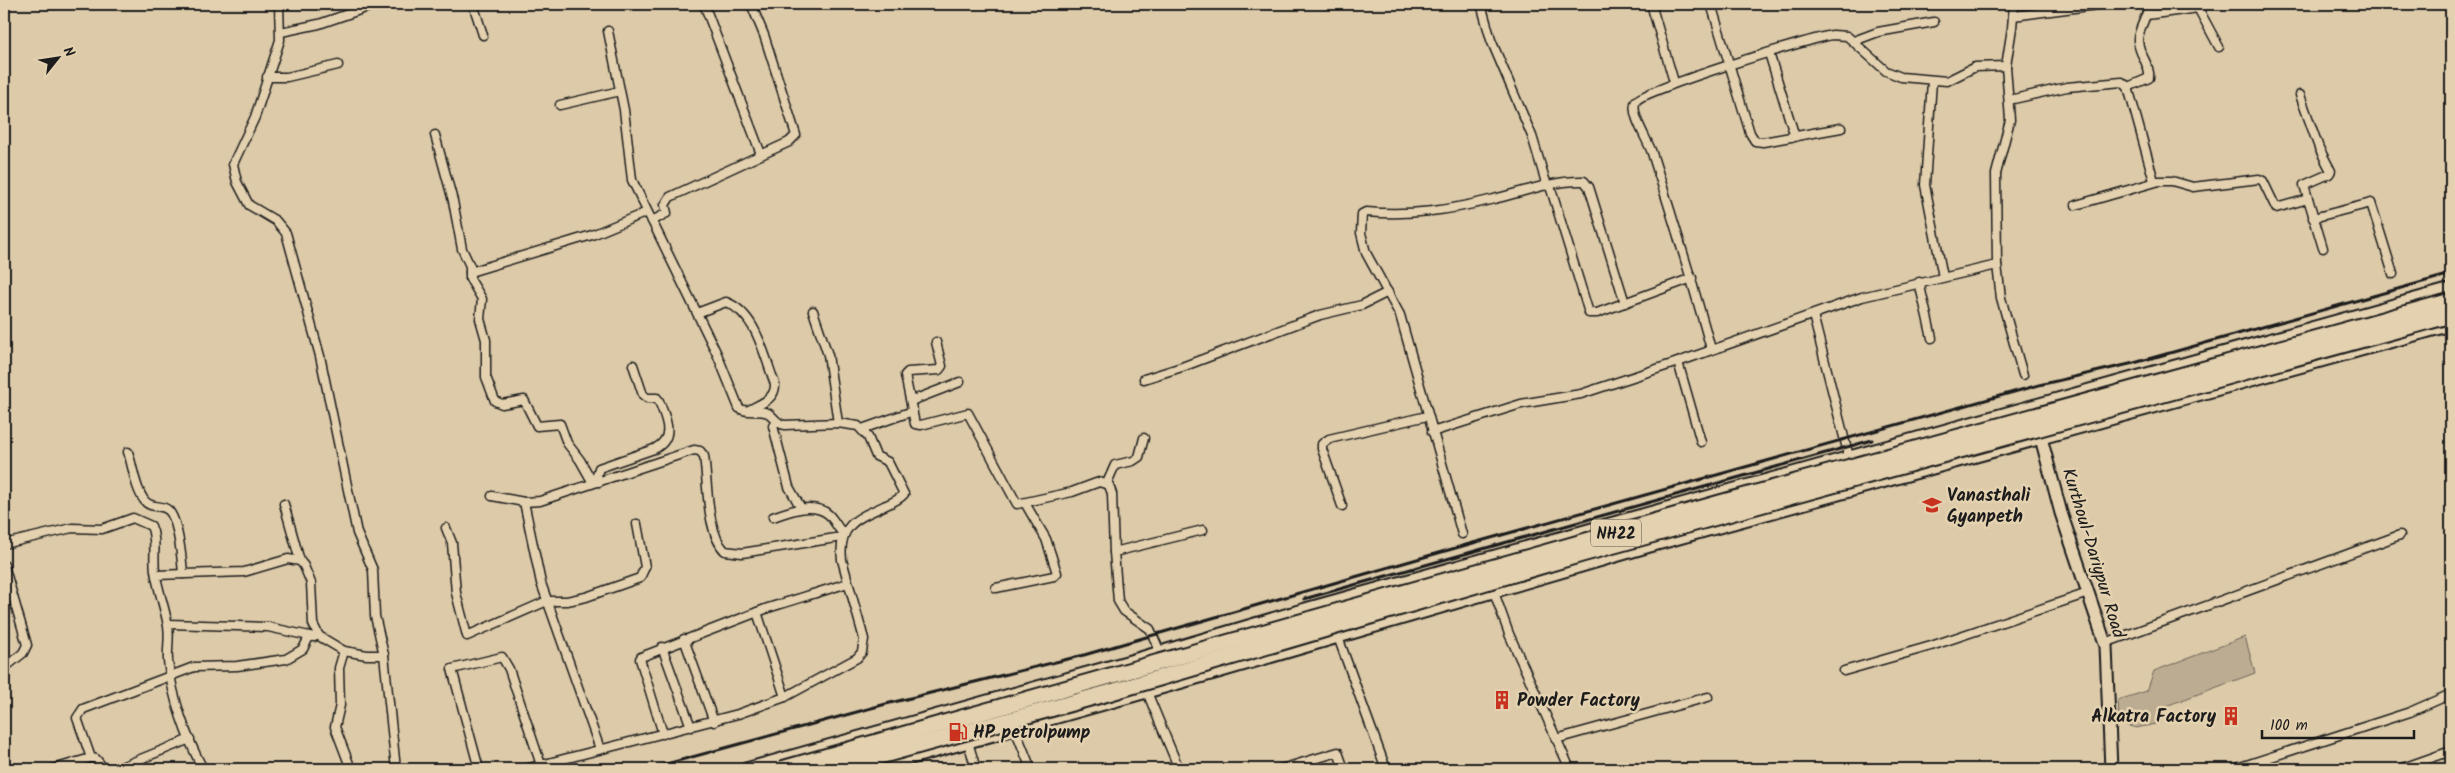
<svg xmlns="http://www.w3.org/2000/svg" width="2455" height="773" viewBox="0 0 2455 773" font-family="Kalam,sans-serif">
<rect width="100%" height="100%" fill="#dccaa9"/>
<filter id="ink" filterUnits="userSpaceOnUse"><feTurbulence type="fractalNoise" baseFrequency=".02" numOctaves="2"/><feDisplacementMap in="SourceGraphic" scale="10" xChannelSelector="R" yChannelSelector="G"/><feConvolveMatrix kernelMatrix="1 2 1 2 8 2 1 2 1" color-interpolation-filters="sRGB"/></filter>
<g filter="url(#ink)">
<path fill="#bcad92" stroke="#6c6457" d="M 2245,637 L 2255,673 L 2163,707 L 2160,723 L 2136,728 L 2119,723 L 2118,700 L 2147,691 L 2154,671 Z"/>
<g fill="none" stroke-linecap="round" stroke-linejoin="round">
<g stroke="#1c1c1c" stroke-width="11">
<g id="street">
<path d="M 279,4 L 280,40 L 255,117 L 233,164 L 237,182 L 249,205 L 276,221 L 286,233 L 320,356 L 357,533 L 373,570 L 375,616 L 384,655 L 396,769"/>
<path d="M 473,4 L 483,35"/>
<path d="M 704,4 L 761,154"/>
<path d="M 1481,4 L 1491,40 L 1532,136 L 1547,186"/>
<path d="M 1651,4 L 1674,82"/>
<path d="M 1711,4 L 1750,133 L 1755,141 L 1763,142 L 1841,128"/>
<path d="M 2014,4 L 2012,28 L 2006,66 L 2010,120 L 1996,174 L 1997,265 L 2001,298 L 2023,375"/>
<path d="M 2147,15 L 2198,8 L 2219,47"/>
<path d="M 2013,16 L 2105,4"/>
<path d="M 281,32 L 319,24 L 377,4"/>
<path d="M 1854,41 L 1878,32 L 1934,22"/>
<path d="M 1769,53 L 1795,137"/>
<path d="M 267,77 L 287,77 L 338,65"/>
<path d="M 1932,81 L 1925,185 L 1943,277"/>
<path d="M 2128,87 L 2149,78 C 2151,64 2137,53 2138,39 C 2139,27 2148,16 2149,4"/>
<path d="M 2300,95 L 2319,148 L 2331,171 L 2329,174 L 2304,185 L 2323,248"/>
<path d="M 2009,100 L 2067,87 L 2122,82 L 2128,87 L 2154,181 L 2172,181 L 2193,187 L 2259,179 L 2263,181 L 2276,208 L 2308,199"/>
<path d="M 560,105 L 620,91"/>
<path d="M 435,135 L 453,201 L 462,249 L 470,266 L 470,279 L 482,299 L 480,319 L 486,340 L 486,377 L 495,401 L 502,404 L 524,400 L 537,426 L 560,424 L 567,443 L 580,460 L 593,483"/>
<path d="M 1550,186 L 1589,313 L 1597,313 L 1692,278"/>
<path d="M 2076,205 L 2156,182"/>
<path d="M 2313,218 L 2371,203 L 2393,274"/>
<path d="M 652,221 L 667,213 L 665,205 L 670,197 L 789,142 L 796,135 L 764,35 L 751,4"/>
<path d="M 470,272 L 592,235 L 647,212"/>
<path d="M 1919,282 L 1932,338"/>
<path d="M 813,311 L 828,355 L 838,423"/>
<path d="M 697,313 L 726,302 C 757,314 764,356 775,384 C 776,399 760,404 749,410"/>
<path d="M 1813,315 L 1849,457"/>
<path d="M 936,342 L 942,366 L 939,370 L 908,372 L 905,375 L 915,424 L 921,425 L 968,413 L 1017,504 L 1072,492 L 1099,482 L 1109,485 L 1112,494 L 1114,552 L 1118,601 L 1124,611 L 1150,629 L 1160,652"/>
<path d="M 1711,349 C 1693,284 1673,219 1652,153 C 1648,140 1629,113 1636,101 C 1641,91 1813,37 1833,35 L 1847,36 L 1886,71 L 1901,77 L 1947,81 L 1975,67 L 2006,66"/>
<path d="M 1678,362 L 1701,442"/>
<path d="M 1144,379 L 1182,367 L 1320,315 L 1362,305 L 1388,292"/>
<path d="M 911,401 L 960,382"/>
<path d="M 773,426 L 789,487 L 801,508"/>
<path d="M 862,429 L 913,411"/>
<path d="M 1432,432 L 1521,404 L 1581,394 L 1678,362 L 1862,297 L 1997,265"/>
<path d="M 128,452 C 133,467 135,488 144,500 C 150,509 161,504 168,510 C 178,518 182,560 183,574"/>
<path d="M 599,482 L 597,475 L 599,468 L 654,449 C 676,438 666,419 659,401 L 657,398 L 647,398 L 643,395 L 633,365"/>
<path d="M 1107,483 L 1115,465 L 1133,461 L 1139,457 L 1144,438"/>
<path d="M 492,496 L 524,502 L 540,501 L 694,450 L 700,451 L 704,456 C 708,482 706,532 725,551 L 742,553 L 842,537"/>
<path d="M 524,502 L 541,583 L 600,749"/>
<path d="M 284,504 L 300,561"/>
<path d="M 1342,506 L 1322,449 L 1322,444 L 1329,439 L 1427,416"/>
<path d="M 773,517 C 789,511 813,502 828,514 C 834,519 837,528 843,533"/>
<path d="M 446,528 L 452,543 L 456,593 L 467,636 L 547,601 L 567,601 L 586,597 L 640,578 L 645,567 L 637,524"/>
<path d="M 1462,534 L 1400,315 L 1366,253 L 1361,233 L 1362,214 L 1366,212 C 1411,216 1451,210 1494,199 C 1523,192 1554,180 1584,181 L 1589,187 L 1625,303"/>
<path d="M 4,544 L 72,528 L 102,529 L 133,518 L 151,526 C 157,539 153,556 155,571 C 158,590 165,608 168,626 C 170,638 167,649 168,661 C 172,697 186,737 203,769"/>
<path d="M 1114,552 L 1203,530"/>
<path d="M 4,565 L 27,645 L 23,653 L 4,668"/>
<path d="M 156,575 L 244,572 L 288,559 L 300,561 L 304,566 L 311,583 L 313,624 L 319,636 L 344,651 L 367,655 L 384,655"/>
<path d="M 996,588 L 1054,576 L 1057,573 L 1046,539 L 1025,503"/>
<path d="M 1494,592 L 1509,634 L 1570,769"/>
<path d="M 757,612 L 785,697"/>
<path d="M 168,624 L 268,627 L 314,637"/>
<path d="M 1338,637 L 1386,769"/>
<path d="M 684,639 L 714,722"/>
<path d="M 2105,643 L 2400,535"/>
<path d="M 662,647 L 691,727"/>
<path d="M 344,651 L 339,668 L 340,705 L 335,727 L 351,769"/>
<path d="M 1844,671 L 1931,646 L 2088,593"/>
<path d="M 1147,692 L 1179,769"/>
<path d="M 1015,729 L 1031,769"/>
<path d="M 663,734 L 640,659 L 641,657 L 768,608 L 848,583"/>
<path d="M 1556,739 L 1708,697"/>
<path d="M 968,742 L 976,769"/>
<path d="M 91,758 L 77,718 L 83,709 L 194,667 L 237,666 L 286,659 L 303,649 L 309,637"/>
<path d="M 53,769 L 91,758 L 96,759 L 104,769"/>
<path d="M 116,769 L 190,739"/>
<path d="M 479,769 L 452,669 L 502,657 L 509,669 L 541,765"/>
<path d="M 525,769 L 738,714 L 785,697 L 857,658 L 862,652 L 864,639 L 842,560 C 838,526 855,519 884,506 C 891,503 899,500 904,494 L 888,462 L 876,456 L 868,437 L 858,426 L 838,423 L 785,425 C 776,424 775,417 768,413 C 758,409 747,414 739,408 L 717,354 L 632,180 L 624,110 L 608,31"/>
<path d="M 1281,769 L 1338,752 L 1344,769"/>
<path d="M 2234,769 L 2410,712 L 2451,694"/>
<path d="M 2400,769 L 2451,751"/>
</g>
</g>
<g stroke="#1c1c1c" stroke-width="15">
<g id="secondary">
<path d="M 2041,438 L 2061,513 L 2106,646 L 2111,769"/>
<path d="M 746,769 L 1130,661 L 1309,608 L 2451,289"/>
<path d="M 872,769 L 1218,672 L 1650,546 L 2451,325"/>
</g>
</g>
<use href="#street" stroke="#e4d1af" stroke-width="8"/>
<use href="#secondary" stroke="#e4d1af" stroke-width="11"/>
<g stroke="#1c1c1c" stroke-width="3">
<path d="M 1304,599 L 1872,440"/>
<path d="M 648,769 L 886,704 L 1084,655 L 1466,545 L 2039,385 L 2134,363 L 2451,274"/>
</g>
<g stroke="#1c1c1c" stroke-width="19" stroke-linecap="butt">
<g id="highway-bridge">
<path d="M 782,769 L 1720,503 L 2451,301"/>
<path d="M 833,769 L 1108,693 L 1582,554 L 2451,315"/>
</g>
</g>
<use href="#highway-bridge" stroke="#e4d1af" stroke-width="15"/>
</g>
</g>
<defs>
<g id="school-bare" transform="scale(1.5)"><path d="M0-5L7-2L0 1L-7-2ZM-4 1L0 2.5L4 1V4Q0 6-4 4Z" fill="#c8321e" stroke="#e4d1af" stroke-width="2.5" paint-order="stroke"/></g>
<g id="building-bare" transform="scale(1.5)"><path d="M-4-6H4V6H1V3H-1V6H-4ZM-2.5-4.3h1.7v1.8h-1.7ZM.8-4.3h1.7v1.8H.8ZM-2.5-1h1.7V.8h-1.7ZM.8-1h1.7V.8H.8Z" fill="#c8321e" stroke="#e4d1af" stroke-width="2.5" paint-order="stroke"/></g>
<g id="fuel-bare" transform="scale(1.5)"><path d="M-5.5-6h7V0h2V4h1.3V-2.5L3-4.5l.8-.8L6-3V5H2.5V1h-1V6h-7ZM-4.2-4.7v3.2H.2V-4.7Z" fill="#c8321e" stroke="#e4d1af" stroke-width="2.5" paint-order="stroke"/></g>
</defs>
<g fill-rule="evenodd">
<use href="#school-bare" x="1932" y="505"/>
<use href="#building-bare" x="1502" y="700"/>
<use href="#building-bare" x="2231" y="716"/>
<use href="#fuel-bare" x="958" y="732"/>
</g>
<g text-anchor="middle" stroke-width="5" stroke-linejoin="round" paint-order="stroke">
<rect fill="#e4d1af" stroke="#585248" stroke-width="1" x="1591" y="519.5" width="50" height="27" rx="4"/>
<g font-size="16" font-weight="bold" fill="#1c1c1c">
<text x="1616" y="539">NH22</text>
</g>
<g font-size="18" font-weight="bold" fill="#1c1c1c" stroke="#e4d1af" text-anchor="start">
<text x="1947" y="501">Vanasthali<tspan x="1947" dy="21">Gyanpeth</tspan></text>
<text x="1517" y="706">Powder Factory</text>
<text x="2216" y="722" text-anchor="end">Alkatra Factory</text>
<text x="973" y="738">HP petrolpump</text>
</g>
<g font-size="18" fill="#1c1c1c" stroke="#e4d1af">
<text transform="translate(2094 553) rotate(73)" y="6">Kurthoul-Dariypur Road</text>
</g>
</g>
<rect width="2455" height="773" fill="none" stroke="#e4d1af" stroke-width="20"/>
<rect x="10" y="10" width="2435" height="753" fill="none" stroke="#1c1c1c" stroke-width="2" filter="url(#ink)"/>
<g transform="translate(58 58) rotate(60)" stroke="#e4d1af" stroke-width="4" paint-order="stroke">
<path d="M0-4L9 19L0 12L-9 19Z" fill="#1c1c1c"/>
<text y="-8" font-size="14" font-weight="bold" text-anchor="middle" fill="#1c1c1c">N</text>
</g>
<path d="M2262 730v8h152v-8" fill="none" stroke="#1c1c1c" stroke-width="2.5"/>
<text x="2270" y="730" font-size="15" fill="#1c1c1c" stroke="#e4d1af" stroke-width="4" paint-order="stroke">100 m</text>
</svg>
